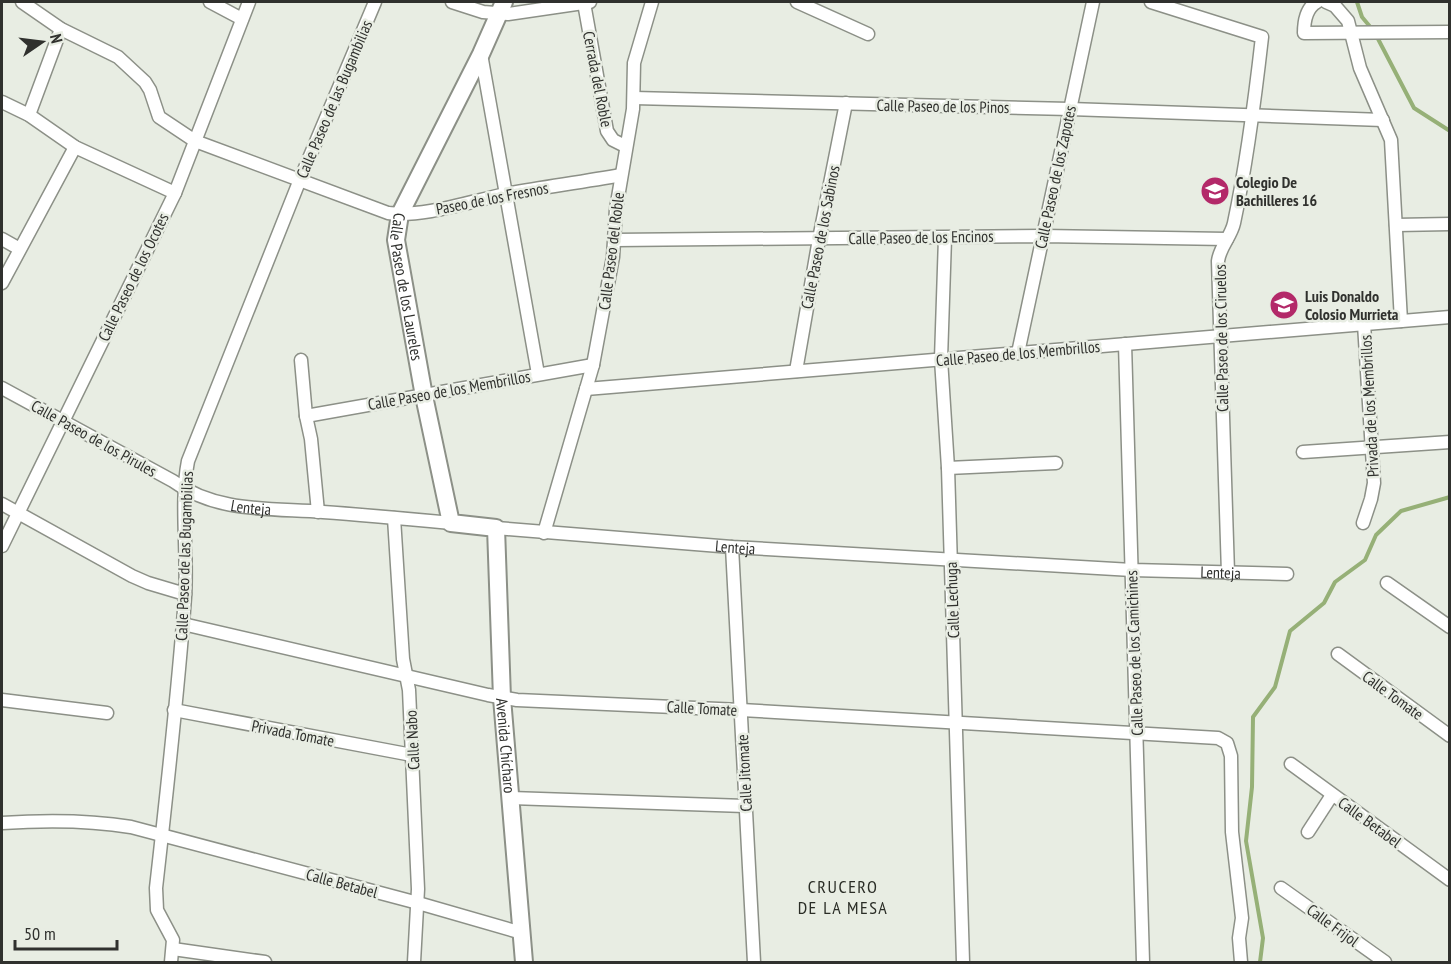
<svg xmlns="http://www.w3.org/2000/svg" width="1451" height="964" viewBox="0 0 1451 964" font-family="'PT Sans Narrow',sans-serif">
<rect width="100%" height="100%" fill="#e8ede3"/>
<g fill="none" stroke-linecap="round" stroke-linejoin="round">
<g stroke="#96b077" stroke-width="4">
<path d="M 1357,2 L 1362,17 L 1372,29"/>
<path d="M 1376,35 L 1414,108 L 1450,131"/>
<path d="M 1260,962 L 1263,938 L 1246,841 L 1252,787 L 1253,717 L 1275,687 L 1290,631 L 1324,603 L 1335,582 L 1365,560 L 1376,535 L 1401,511 L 1450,497"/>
</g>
<g stroke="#8c9087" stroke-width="15">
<g id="street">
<path d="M 22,2 L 61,29 L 118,57 L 145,82 L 150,90 L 159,117 L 195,141 L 388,213 C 421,218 472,201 506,194 C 544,187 583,182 621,175"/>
<path d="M 210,2 L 242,19"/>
<path d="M 452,2 L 483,12 L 508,14 L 590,2"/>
<path d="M 797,2 L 868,34"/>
<path d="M 1151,2 L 1262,37 C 1255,99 1247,162 1234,223 C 1231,237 1220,246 1218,261 L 1228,573"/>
<path d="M 1317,2 C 1306,8 1304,22 1304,33 L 1450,32"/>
<path d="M 1326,2 L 1335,6 L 1348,21 L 1360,68 L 1391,140 L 1401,321"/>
<path d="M 584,3 L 607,131 L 613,140 L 625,146"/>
<path d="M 481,54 L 538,374"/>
<path d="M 634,98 L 1070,109 L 1383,120"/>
<path d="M 2,102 L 29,115 L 75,147 L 175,193"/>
<path d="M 29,115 L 61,29"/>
<path d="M 1396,225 L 1450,224"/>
<path d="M 945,238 L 941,359 L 948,468 L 963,962"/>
<path d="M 2,239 L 18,248"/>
<path d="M 615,240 L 1043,236 L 1227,239"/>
<path d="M 2,283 L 75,147"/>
<path d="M 1125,344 L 1143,962"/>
<path d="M 1018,353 L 1093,2"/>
<path d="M 301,360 L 306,416 L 311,439 L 318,512"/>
<path d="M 796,371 L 819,239 L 846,103"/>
<path id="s1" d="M 2,388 L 173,481 C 216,513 272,508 323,512 C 365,515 408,519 451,523"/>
<path d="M 586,389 L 1450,317"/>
<path d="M 306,416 L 593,365"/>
<path d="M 1303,452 L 1450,442"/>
<path d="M 948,468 L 1056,463"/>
<path d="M 2,504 L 132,576 L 148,583 L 185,594"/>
<path d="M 394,518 L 403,659 L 409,690 L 418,889 L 414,962"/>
<path d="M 1363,523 L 1371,499 L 1374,483 L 1364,324"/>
<path id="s2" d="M 496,528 L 732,547 L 1132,570 L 1287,574"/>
<path d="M 544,533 L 593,365 L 613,257 L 616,209 L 633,109 L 634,63 L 652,2"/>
<path d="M 2,546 L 175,193 L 249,2"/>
<path d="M 732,547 L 754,962"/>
<path d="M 1387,583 L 1450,627"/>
<path d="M 183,624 L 488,695 L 517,700 L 741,710 L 1218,738 L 1227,743 L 1231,756 L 1232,832 L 1242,918 L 1239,938 L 1241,962"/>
<path d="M 1338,654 L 1450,736"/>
<path d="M 2,700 L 107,713"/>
<path d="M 174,710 L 412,755"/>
<path d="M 1291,764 L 1450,880"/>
<path d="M 511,798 L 745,806"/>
<path d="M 2,823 C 45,820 88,820 131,827 L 418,903 L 522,933"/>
<path d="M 1308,832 L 1332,795"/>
<path d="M 1281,888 L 1385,962"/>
<path d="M 173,949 L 265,962"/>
<path d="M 171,962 L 173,940 L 157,910 L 156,888 C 167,791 178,694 185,597 C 188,554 180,502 188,461 L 299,182 L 375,2"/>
</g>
</g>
<g stroke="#8c9087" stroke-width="20">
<g id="secondary">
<path id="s3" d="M 504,2 L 481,54 L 400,214 L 396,240 L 424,396 L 451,523 L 496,528 L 502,698 L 524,962"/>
</g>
</g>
<use href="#street" stroke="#fff" stroke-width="12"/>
<use href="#secondary" stroke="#fff" stroke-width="16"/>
</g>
<defs>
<g id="university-disc" transform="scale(1.5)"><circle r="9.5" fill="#b32969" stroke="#e8ede3"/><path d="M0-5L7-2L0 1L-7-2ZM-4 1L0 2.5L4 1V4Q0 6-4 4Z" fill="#fff"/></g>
<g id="school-disc" transform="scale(1.5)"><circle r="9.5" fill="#b32969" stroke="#e8ede3"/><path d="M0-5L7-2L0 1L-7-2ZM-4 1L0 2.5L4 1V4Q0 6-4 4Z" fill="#fff"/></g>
</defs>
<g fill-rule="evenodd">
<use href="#university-disc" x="1215" y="191"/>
<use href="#school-disc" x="1284" y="305"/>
</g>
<g text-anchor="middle" stroke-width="5" stroke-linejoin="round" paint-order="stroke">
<g font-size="16" fill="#30312e" stroke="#e8ede3">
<text transform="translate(598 79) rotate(79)" y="6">Cerrada del Roble</text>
<text transform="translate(334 99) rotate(-67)" y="6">Calle Paseo de las Bugambilias</text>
<text transform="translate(943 106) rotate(1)" y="6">Calle Paseo de los Pinos</text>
<text transform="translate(1055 177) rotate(-78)" y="6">Calle Paseo de los Zapotes</text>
<text transform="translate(492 198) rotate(-11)" y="6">Paseo de los Fresnos</text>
<text transform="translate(820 237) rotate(-79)" y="6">Calle Paseo de los Sabinos</text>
<text transform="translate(921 237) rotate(-1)" y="6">Calle Paseo de los Encinos</text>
<text transform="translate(611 251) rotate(-83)" y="6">Calle Paseo del Roble</text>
<text transform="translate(133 277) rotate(-64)" y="6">Calle Paseo de los Ocotes</text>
<text dy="6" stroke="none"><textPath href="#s3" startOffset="310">Calle Paseo de los Laureles</textPath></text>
<text transform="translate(1221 338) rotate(-91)" y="6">Calle Paseo de los Ciruelos</text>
<text transform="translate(1018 353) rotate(-5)" y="6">Calle Paseo de los Membrillos</text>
<text transform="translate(449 390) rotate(-10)" y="6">Calle Paseo de los Membrillos</text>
<text transform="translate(1369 406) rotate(-93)" y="6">Privada de los Membrillos</text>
<text transform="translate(94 438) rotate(29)" y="6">Calle Paseo de los Pirules</text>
<text dy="6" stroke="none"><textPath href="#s1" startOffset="278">Lenteja</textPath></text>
<text dy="6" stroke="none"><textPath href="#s2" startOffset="240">Lenteja</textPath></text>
<text transform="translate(184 556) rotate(-88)" y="6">Calle Paseo de las Bugambilias</text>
<text dy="6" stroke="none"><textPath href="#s2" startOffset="726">Lenteja</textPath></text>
<text transform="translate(952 600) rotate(-92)" y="6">Calle Lechuga</text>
<text transform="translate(1134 653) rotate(-92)" y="6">Calle Paseo de los Camichines</text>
<text transform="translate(1393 695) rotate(36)" y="6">Calle Tomate</text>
<text transform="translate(702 708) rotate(3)" y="6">Calle Tomate</text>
<text transform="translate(293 733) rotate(11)" y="6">Privada Tomate</text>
<text transform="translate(412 740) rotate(-93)" y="6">Calle Nabo</text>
<text dy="6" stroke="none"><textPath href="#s3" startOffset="814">Avenida Chícharo</textPath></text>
<text transform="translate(744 773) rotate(-93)" y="6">Calle Jitomate</text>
<text transform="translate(1370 822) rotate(36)" y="6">Calle Betabel</text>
<text transform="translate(342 883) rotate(15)" y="6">Calle Betabel</text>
<text transform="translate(1333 925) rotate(36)" y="6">Calle Frijol</text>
</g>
<g font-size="16" font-weight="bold" fill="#30312e" stroke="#e8ede3" text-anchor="start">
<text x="1236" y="188">Colegio De<tspan x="1236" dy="18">Bachilleres 16</tspan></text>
<text x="1305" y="302">Luis Donaldo<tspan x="1305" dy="18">Colosio Murrieta</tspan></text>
</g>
<g font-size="18" letter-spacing="1.5" fill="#2a2d26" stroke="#e8ede3">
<text x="843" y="893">CRUCERO<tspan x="843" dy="21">DE LA MESA</tspan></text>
</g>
</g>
<rect width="1451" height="964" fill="none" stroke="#30312e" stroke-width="6"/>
<g transform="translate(42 42) rotate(76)" stroke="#e8ede3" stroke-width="4.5" paint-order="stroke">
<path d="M0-4.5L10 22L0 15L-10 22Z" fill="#30312e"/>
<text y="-9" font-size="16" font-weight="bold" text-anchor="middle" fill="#30312e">N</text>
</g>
<path d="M15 940v9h102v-9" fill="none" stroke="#30312e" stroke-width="3"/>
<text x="24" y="940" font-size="18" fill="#30312e" stroke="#e8ede3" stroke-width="4.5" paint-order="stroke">50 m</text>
</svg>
